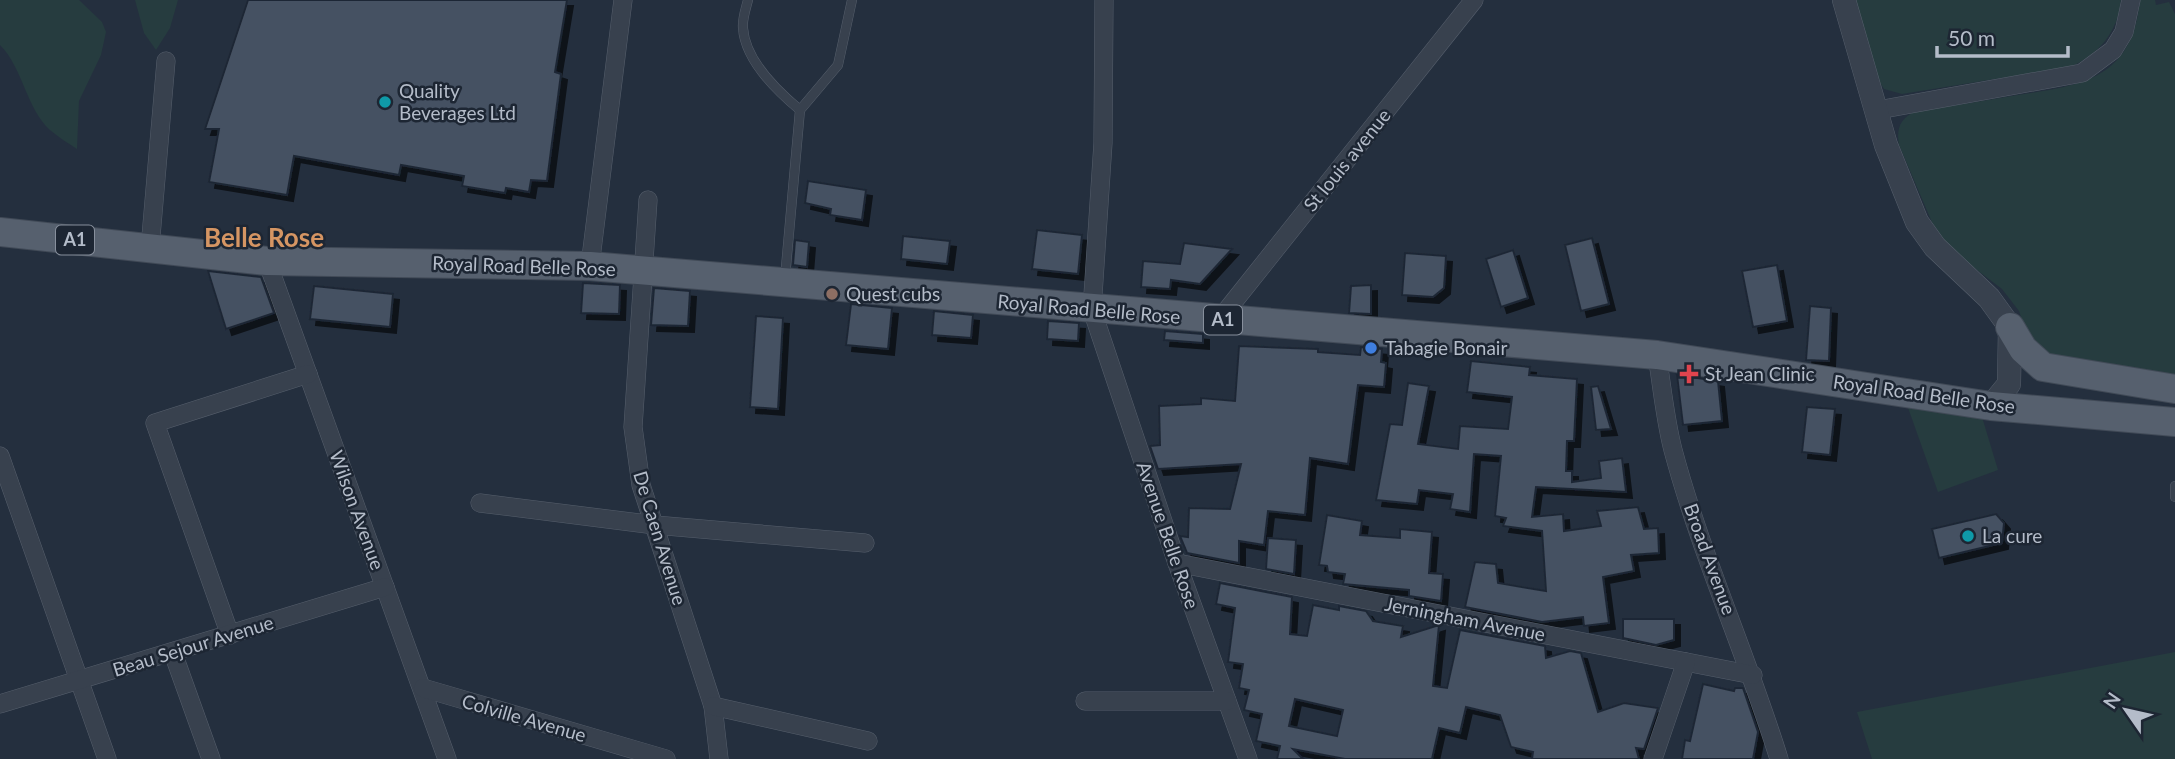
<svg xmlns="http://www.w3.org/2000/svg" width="2175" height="759" viewBox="0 0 2175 759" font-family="Lato,sans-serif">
<defs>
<filter id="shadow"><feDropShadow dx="6" dy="6" stdDeviation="0" flood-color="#0009"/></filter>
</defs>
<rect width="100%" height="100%" fill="#242f3e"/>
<g fill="#263c3f">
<path d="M 0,0 L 79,0 L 102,22 L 106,32 L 101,55 L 79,101 L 77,149 C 68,143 58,137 50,130 C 26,108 23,68 0,45 Z"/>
<path d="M 135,0 L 178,0 L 170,28 L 156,50 L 144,33 Z"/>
<path d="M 1854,0 L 2121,0 C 2118,32 2099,54 2070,67 L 1902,94 L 1884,89 L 1877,78 Z"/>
<path d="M 2140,0 L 2155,0 L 2156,5 L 2169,2 L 2175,14 L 2175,381 L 2051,362 L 2030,345 L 2019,311 L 2002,289 L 1952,251 L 1937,234 L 1899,145 C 1896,129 1900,118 1916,111 C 1950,106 1984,101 2018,95 C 2083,85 2132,79 2140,0 Z"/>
<path d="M 1907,405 L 1979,407 L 1998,470 L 1938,492 Z"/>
<path d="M 2175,652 L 2175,759 L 1872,759 L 1857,712 Z"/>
</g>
<g fill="#455162" stroke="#1f2835" stroke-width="2" fill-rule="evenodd" filter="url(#shadow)">
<path d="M 248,0 L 567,0 L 555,72 L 561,74 L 547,181 L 531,180 L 529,192 L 506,188 L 505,193 L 462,186 L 464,176 L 401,165 L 399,175 L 294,156 L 287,195 L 209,182 L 219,129 L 205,129 Z"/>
<path d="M 808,181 L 866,190 L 862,220 L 830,215 L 831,209 L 805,203 Z"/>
<path d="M 1037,230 L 1082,235 L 1078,274 L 1032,269 Z"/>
<path d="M 903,236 L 950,241 L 947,264 L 901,259 Z"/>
<path d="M 1592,238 L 1609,304 L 1581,311 L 1565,245 Z"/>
<path d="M 795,240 L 809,242 L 807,267 L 793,265 Z"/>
<path d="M 1184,243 L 1232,249 L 1200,284 L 1171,280 L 1170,289 L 1141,287 L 1143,261 L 1180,264 Z"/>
<path d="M 1513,250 L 1528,298 L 1501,307 L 1486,259 Z"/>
<path d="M 1405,253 L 1446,256 L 1444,288 L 1433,297 L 1402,295 Z"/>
<path d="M 1777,265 L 1787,321 L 1753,327 L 1742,271 Z"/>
<path d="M 208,271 L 261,277 L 274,313 L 226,329 Z"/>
<path d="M 583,283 L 620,285 L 619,314 L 581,313 Z"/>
<path d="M 1371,285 L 1371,314 L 1349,313 L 1351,286 Z"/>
<path d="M 314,286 L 393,294 L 390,327 L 310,319 Z"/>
<path d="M 654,288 L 690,291 L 688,326 L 651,325 Z"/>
<path d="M 851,304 L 892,308 L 888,349 L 846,345 Z"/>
<path d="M 1810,306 L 1831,308 L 1829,361 L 1806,360 Z"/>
<path d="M 934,311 L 973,315 L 971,338 L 932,335 Z"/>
<path d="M 756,316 L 783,318 L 778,409 L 750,407 Z"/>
<path d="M 1048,321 L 1079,323 L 1078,341 L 1047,339 Z"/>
<path d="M 1165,331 L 1203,334 L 1203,343 L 1164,340 Z"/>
<path d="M 1239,346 L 1318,349 L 1318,352 L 1360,355 L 1361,347 L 1382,349 L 1381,362 L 1386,363 L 1384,387 L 1358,385 L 1348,464 L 1310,458 L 1305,515 L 1268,511 L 1264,545 L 1239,541 L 1239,563 L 1187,553 L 1180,536 L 1188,537 L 1189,508 L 1230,509 L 1241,464 L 1158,469 L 1150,446 L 1160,445 L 1159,406 L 1201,404 L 1201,398 L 1235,401 Z"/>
<path d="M 1471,361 L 1530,367 L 1529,375 L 1577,379 L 1574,441 L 1567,441 L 1566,471 L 1572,471 L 1572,482 L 1601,478 L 1599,461 L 1622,458 L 1626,492 L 1536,487 L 1532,517 L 1563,514 L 1564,531 L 1601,526 L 1597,511 L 1638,507 L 1644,529 L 1658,528 L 1659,553 L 1631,555 L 1634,571 L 1603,577 L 1609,623 L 1584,626 L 1583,617 L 1542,622 L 1465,607 L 1475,562 L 1496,564 L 1498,583 L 1546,591 L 1542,531 L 1503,526 L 1506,518 L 1495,516 L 1501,456 L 1474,454 L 1470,512 L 1450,509 L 1453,494 L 1419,490 L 1417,504 L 1376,500 L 1390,424 L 1402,425 L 1408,383 L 1429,386 L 1418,444 L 1458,449 L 1460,426 L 1508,429 L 1512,397 L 1467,392 Z"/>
<path d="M 1677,375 L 1718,381 L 1722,421 L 1683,425 Z"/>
<path d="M 1598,386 L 1611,429 L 1596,430 L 1591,387 Z"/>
<path d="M 1807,407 L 1835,409 L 1830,455 L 1802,452 Z"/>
<path d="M 1996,514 L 2004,523 L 2002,543 L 1939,558 L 1932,529 Z"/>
<path d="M 1327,515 L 1362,521 L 1360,535 L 1400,538 L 1400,529 L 1432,532 L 1429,573 L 1443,574 L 1441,601 L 1409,596 L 1409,590 L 1343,584 L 1345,574 L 1328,572 L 1327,566 L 1319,565 Z"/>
<path d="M 1268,538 L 1296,540 L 1294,574 L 1266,569 Z"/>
<path d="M 1220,583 L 1292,597 L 1290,634 L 1307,636 L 1313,605 L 1339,610 L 1339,606 L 1366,611 L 1373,621 L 1403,626 L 1401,637 L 1439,625 L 1433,686 L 1447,688 L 1460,630 L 1545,646 L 1546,658 L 1570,651 L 1581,653 L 1598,712 L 1624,703 L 1658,708 L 1644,749 L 1636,748 L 1639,759 L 1532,759 L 1533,752 L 1511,747 L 1500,715 L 1466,707 L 1460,733 L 1439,728 L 1432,759 L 1345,759 L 1293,749 L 1303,759 L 1277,759 L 1280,746 L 1256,741 L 1262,714 L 1244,710 L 1249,690 L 1239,688 L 1243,664 L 1228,662 L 1235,608 L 1216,604 ZM 1295,699 L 1343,710 L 1337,736 L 1289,726 Z"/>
<path d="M 1623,619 L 1674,619 L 1674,640 L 1656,645 L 1623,638 Z"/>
<path d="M 1703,684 L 1734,691 L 1735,688 L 1743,688 L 1758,732 L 1753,759 L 1682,759 L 1685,740 L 1690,741 Z"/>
</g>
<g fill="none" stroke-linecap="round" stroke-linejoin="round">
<g stroke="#565f6c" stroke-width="10">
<g id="service">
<path d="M 748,0 C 746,8 742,19 743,28 C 745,60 777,91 800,110"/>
<path d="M 785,278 L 800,110 L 838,65 L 852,0"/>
<path d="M 2175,486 L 2175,497"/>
</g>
</g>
<g stroke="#565f6c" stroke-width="19">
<g id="minor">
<path d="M 1104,0 L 1103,143 L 1092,310 L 1177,563 L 1248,759"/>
<path d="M 1878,110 L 2082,73 L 2113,50 L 2124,32 L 2131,0"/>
<path d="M 648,200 L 633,427 L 641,485 L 713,706 L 719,759"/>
<path d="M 150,248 L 166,61"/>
<path d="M 267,261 L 447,759"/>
<path d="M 590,266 L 623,0"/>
<path d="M 1219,320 L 1474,0"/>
<path d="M 1657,355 C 1662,386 1665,419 1673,450 C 1701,555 1747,655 1779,759"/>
<path d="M 0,456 L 107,759"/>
<path d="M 480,503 L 655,525 L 865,543"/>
<path d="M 1177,563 L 1753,675"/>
<path d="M 230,635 L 155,423 L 308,374"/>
<path d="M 173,653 L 211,759"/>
<path d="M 423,688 L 666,759"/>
<path d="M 1085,701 L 1227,701"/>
<path d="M 0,704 L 385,587"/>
<path d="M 713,706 L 868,741"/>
<path d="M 1653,759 L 1686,662"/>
</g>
</g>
<g stroke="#565f6c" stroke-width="24">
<path id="tertiary" d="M 1844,0 L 1886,145 L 1917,222 L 1935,247 L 1989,298 L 2010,327 L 2009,384 L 1991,406"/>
</g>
<g stroke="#414a57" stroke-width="30">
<g id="primary">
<path d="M 0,232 L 267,261 L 590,266 L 1657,355 L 1991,406 L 2175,422"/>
<path d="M 2010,327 L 2023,349 L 2043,367 L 2175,389"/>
</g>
</g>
<use href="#service" stroke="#38414e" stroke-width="9"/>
<use href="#minor" stroke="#38414e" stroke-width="18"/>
<use href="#tertiary" stroke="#38414e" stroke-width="23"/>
<use href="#primary" stroke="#56606e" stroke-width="28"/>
</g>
<g fill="#0f9aa8" stroke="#1d2633" stroke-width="2.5">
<circle cx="385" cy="102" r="7"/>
<circle cx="1968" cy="536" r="7"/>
</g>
<circle fill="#8d6e63" stroke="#1d2633" stroke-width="2.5" cx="832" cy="294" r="7"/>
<circle fill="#3f7fe0" stroke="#1d2633" stroke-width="2.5" cx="1371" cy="348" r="7"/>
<path fill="#e0444e" stroke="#1d2633" stroke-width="2.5" d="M1685.5 363.5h7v7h7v7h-7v7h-7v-7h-7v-7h7z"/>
<g text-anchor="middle" stroke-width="5" stroke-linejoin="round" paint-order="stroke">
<g fill="#1d2633" stroke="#878f9c" stroke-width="2">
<rect x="56" y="225.5" width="38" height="29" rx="5"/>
<rect x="1204" y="305.5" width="38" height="29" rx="5"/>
</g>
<g font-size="18" font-weight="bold" fill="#b4bcc9">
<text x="75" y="246">A1</text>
<text x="1223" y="326">A1</text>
</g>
<g font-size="19" fill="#b4bcc9" stroke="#1d2633" text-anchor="start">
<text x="399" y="98">Quality<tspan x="399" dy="22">Beverages Ltd</tspan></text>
<text x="846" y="301">Quest cubs</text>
<text x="1385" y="355">Tabagie Bonair</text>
<text x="1705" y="381">St Jean Clinic</text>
<text x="1982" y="543">La cure</text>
</g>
<g font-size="19" fill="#b4bcc9" stroke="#1d2633">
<text transform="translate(1347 160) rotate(-51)" y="7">St louis avenue</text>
<text transform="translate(524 266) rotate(2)" y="7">Royal Road Belle Rose</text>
<text transform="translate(1089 309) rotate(5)" y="7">Royal Road Belle Rose</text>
<text transform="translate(1924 394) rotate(8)" y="7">Royal Road Belle Rose</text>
<text transform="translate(357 510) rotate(70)" y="7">Wilson Avenue</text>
<text transform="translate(1168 535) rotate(71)" y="7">Avenue Belle Rose</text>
<text transform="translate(660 538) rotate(73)" y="7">De Caen Avenue</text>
<text transform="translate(1710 559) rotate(70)" y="7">Broad Avenue</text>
<text transform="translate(1465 619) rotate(11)" y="7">Jerningham Avenue</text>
<text transform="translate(193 646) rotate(-17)" y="7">Beau Sejour Avenue</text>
<text transform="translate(524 718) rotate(16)" y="7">Colville Avenue</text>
</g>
<g font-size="26" font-weight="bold" fill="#d59563" stroke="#1d2633">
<text x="264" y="247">Belle Rose</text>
</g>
</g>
<g transform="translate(2126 710) rotate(304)" stroke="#1d2633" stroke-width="5" paint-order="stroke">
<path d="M0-5L12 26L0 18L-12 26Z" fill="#b4bcc9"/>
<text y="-10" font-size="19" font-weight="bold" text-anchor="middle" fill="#b4bcc9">N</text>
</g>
<path d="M1937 46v10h131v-10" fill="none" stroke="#b4bcc9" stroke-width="3.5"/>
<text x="1948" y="46" font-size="21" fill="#b4bcc9" stroke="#1d2633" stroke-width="5" paint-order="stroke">50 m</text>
</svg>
